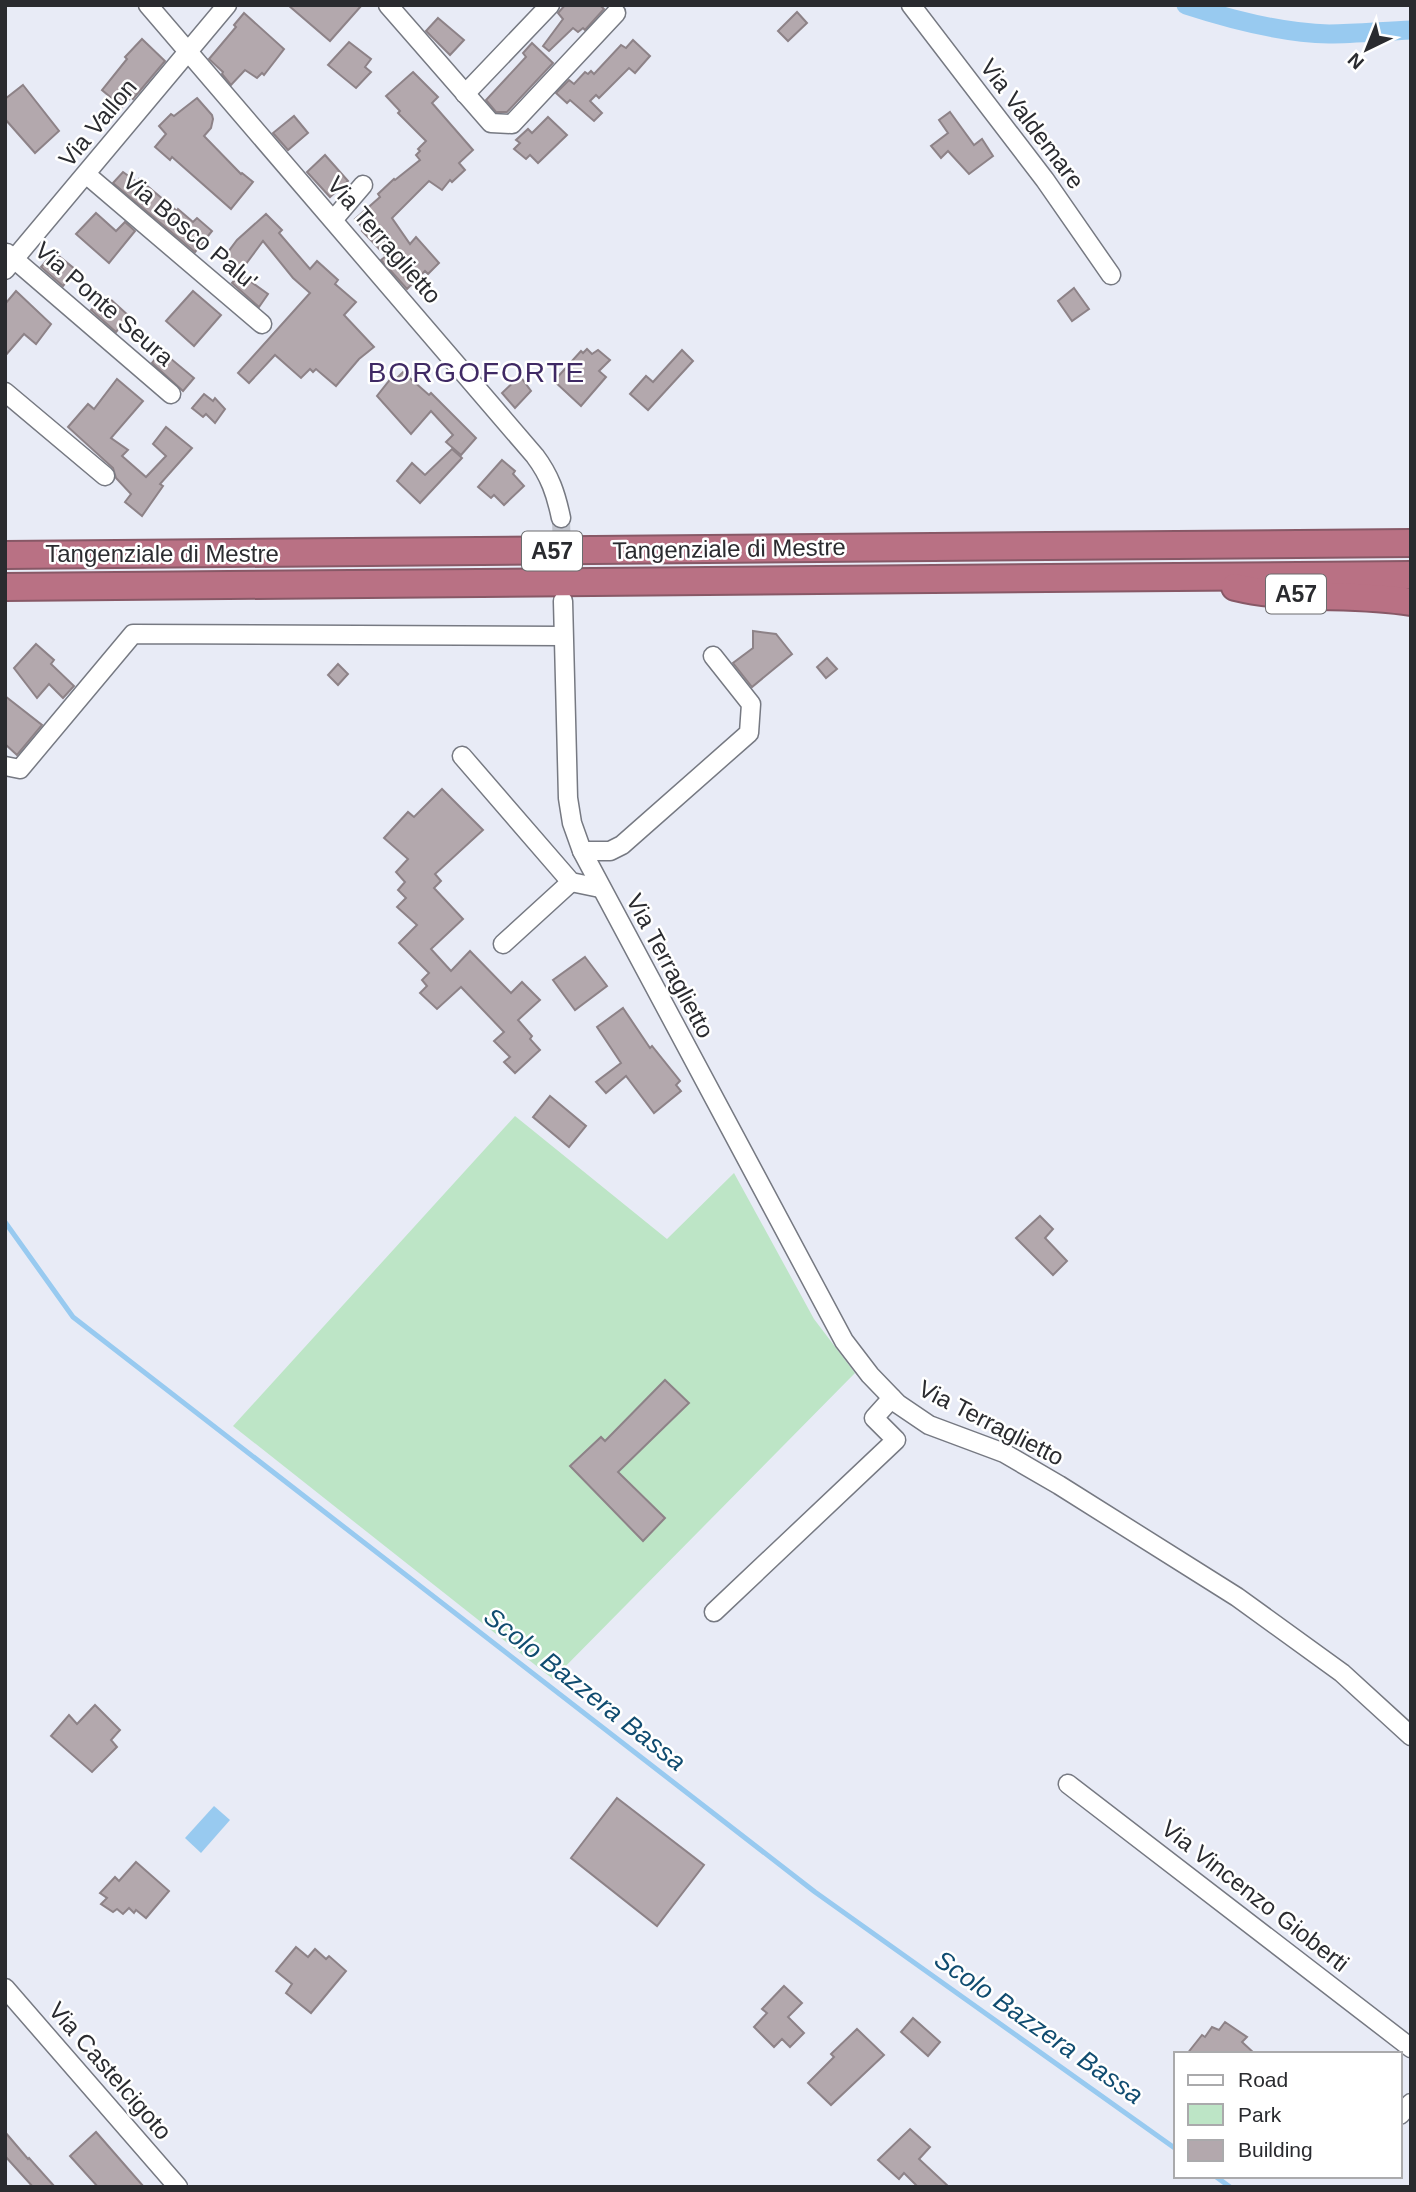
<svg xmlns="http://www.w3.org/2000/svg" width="1416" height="2192" viewBox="0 0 1416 2192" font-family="Helvetica,sans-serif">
<rect width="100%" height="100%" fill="#e8ebf6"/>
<path fill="#bde5c6" d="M 515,1116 L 667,1239 L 734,1173 L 814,1319 L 855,1373 L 553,1679 L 233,1426 Z"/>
<path fill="#98caf0" d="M 214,1806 L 230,1820 L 201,1853 L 185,1838 Z"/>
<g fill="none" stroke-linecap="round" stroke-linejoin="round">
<g stroke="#98caf0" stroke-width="5">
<path d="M 5,1222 L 73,1317 L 815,1892 L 1176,2149"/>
<path d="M 1215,2176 L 1230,2187"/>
</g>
<path stroke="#98caf0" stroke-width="19" d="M 1186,5 C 1232,20 1281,33 1329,34 C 1356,34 1384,31 1411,30"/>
</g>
<g fill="#b3a8ad" stroke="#8d8287" stroke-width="2">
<path d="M 288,5 L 362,5 L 330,41 Z"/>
<path d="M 565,5 L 600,5 L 604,9 L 585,30 L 583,28 L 578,32 L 573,28 L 549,51 L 543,46 L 563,19 L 558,13 Z"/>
<path d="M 797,12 L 807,23 L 788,41 L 778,31 Z"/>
<path d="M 244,13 L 284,49 L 264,75 L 262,73 L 257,78 L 245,70 L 231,85 L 222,74 L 223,72 L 209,59 L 236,27 L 234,25 Z"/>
<path d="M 438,18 L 464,40 L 450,55 L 426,31 Z"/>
<path d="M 142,39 L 165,61 L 133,99 L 131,97 L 122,107 L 102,90 L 127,59 L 125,57 Z"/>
<path d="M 633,40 L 650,56 L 635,73 L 629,68 L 599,98 L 596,95 L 590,101 L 602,113 L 594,121 L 570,100 L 567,103 L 556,93 L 569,80 L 574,84 L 585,72 L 588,74 L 591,71 L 594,74 L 621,45 L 626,48 Z"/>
<path d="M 349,42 L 371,59 L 365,67 L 371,72 L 356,88 L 328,65 Z"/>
<path d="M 532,43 L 553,63 L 507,112 L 496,112 L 486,100 L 526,57 L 523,53 Z"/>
<path d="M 413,72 L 438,97 L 432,103 L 473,150 L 459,163 L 465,170 L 452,182 L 450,180 L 442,190 L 429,181 L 392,218 L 410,244 L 416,237 L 439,263 L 428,274 L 425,271 L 407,289 L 381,260 L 386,256 L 362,231 L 364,229 L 355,219 L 380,197 L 378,194 L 394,179 L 395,180 L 420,160 L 416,155 L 420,151 L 418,149 L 426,141 L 398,113 L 400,111 L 386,96 Z"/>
<path d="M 23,85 L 59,131 L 35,153 L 5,119 L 5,99 Z"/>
<path d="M 197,98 L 212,115 L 213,119 L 211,128 L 204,136 L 241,174 L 242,173 L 253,182 L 231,209 L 172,157 L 170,160 L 155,147 L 166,134 L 159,126 L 171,114 L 174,116 Z"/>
<path d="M 950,112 L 974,145 L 982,139 L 993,156 L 969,174 L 948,151 L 941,158 L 931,146 L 948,133 L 939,120 Z"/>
<path d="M 294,116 L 308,133 L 288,150 L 273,133 Z"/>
<path d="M 548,117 L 567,135 L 538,163 L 530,155 L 526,159 L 514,149 L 520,143 L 516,140 L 528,129 L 532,133 Z"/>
<path d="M 325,155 L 348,181 L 330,197 L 307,172 Z"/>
<path d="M 123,172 L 137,182 L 139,179 L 177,211 L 178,209 L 193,222 L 197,218 L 212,231 L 195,252 L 113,183 Z"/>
<path d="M 96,213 L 116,231 L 125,222 L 135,231 L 109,263 L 76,234 Z"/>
<path d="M 266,214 L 282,230 L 279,233 L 310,269 L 317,261 L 338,280 L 335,284 L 356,302 L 344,315 L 374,347 L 359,359 L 336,386 L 316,369 L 313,372 L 310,369 L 301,378 L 275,355 L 249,383 L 238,373 L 310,293 L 293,278 L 263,241 L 243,268 L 225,256 L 237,240 Z"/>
<path d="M 54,252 L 76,270 L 63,286 L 41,267 Z"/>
<path d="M 240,274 L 268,294 L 259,307 L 232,283 Z"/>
<path d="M 1074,288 L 1089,309 L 1072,321 L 1058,301 Z"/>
<path d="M 16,291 L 51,324 L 36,344 L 24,334 L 5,356 L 5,304 Z"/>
<path d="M 193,291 L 221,315 L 194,346 L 166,321 Z"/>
<path d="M 108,297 L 129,316 L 116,332 L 91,310 L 98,302 L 101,305 Z"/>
<path d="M 587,349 L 592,354 L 598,350 L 610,360 L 599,371 L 606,377 L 581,406 L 554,381 L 581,351 L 583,353 Z"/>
<path d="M 682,350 L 693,361 L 648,410 L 630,394 L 646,376 L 653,382 Z"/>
<path d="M 160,353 L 170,358 L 194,378 L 183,391 L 152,363 Z"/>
<path d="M 403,372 L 429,395 L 431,393 L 476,438 L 461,455 L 446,442 L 453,435 L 431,411 L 411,434 L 377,396 L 392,377 L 395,380 Z"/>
<path d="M 520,376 L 531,391 L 515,408 L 502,393 Z"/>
<path d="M 117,379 L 143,401 L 111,438 L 128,450 L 122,456 L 146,477 L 166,456 L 153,444 L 166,427 L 192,448 L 160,484 L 163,486 L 142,516 L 125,502 L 131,494 L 116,478 L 113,468 L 68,427 L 88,404 L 94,409 Z"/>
<path d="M 204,394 L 213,401 L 215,398 L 225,409 L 215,423 L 206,414 L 203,417 L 192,408 Z"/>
<path d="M 452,449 L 462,458 L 420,503 L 397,481 L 412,463 L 425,475 Z"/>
<path d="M 502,460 L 515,471 L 513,474 L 524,486 L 504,505 L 494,495 L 491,498 L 478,487 Z"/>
<path d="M 753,631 L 776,634 L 792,654 L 752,687 L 733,663 L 753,648 Z"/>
<path d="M 36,644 L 54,660 L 51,664 L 74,686 L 63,698 L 49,684 L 37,698 L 14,668 Z"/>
<path d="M 827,658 L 837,669 L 826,678 L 817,667 Z"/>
<path d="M 338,664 L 348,674 L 338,685 L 328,675 Z"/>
<path d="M 5,696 L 42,725 L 17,755 L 5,744 Z"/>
<path d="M 442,789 L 483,830 L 435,874 L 441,881 L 434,888 L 463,919 L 431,949 L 451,971 L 470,951 L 511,993 L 522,982 L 540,1000 L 518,1020 L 532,1036 L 530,1039 L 540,1050 L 515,1073 L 504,1062 L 510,1057 L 494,1041 L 504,1032 L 461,987 L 437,1009 L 420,993 L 427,986 L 422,980 L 429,973 L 399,943 L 417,925 L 397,907 L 406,898 L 398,890 L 405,882 L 396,872 L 408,859 L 384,838 L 408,812 L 414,817 Z"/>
<path d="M 585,957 L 607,986 L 575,1010 L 553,980 Z"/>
<path d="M 623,1008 L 650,1048 L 652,1046 L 680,1081 L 676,1085 L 681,1091 L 654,1113 L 626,1076 L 606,1093 L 596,1082 L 621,1063 L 597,1027 Z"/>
<path d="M 550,1096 L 586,1126 L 569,1147 L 533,1117 Z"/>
<path d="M 1040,1216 L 1053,1229 L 1045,1238 L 1067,1261 L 1053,1275 L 1016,1238 Z"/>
<path d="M 665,1380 L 689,1403 L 618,1472 L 665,1518 L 643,1541 L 570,1466 L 601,1437 L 605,1441 Z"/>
<path d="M 95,1705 L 120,1730 L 111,1740 L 117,1747 L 92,1772 L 51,1736 L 69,1715 L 77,1724 Z"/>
<path d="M 617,1798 L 704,1865 L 657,1926 L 571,1858 Z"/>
<path d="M 136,1862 L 169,1891 L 146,1918 L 136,1910 L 134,1913 L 129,1908 L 123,1914 L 117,1909 L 113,1912 L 101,1904 L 107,1898 L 100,1893 L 115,1877 L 119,1881 Z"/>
<path d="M 296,1947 L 308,1957 L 315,1949 L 326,1959 L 329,1956 L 346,1971 L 311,2013 L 286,1993 L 292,1984 L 276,1971 Z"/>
<path d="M 784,1986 L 802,2003 L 788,2017 L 804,2033 L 790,2047 L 782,2039 L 774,2047 L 754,2027 L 767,2013 L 762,2009 Z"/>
<path d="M 913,2018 L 940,2042 L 928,2056 L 901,2032 Z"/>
<path d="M 1225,2022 L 1247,2037 L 1242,2042 L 1255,2054 L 1187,2054 L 1202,2035 L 1205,2037 L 1212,2027 L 1219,2030 Z"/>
<path d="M 857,2029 L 884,2055 L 831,2105 L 808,2083 L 834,2057 L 831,2054 Z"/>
<path d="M 910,2129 L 930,2147 L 919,2159 L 949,2187 L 918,2187 L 904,2173 L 899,2179 L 878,2160 Z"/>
<path d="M 5,2132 L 28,2159 L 29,2158 L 55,2187 L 33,2187 L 5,2156 Z"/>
<path d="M 96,2132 L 144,2187 L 98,2187 L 70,2156 Z"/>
</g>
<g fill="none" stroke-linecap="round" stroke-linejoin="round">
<path stroke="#c2c5ce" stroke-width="18" stroke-dasharray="18 9" stroke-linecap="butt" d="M 561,518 L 563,590"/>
<g stroke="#767982" stroke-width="21">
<g id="minor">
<path d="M 148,5 L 535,456 C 550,476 556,494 561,518"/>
<path d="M 388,5 L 491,123 L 512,124 L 616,13"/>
<path d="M 911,5 L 1045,180 L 1111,275"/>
<path d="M 465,94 L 550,5"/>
<path d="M 87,175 L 262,324"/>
<path d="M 334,219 L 363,185"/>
<path d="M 7,253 L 171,394"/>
<path d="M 5,270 L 227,5"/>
<path d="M 5,392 L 105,476"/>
<path d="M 563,601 L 568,798 L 572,823 L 582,851 L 844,1341 L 870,1375 L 898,1404 L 929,1425 L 1004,1453 L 1059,1485 L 1237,1597 L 1342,1673 L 1411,1736"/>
<path d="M 462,756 L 571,882 L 600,888"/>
<path d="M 5,766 L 20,769 L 133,634 L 563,636"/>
<path d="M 582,851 L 610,851 L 622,845 L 749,733 L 751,704 L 713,656"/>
<path d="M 503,944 L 571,882"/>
<path d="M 714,1612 L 896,1440 L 874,1418 L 892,1398"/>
<path d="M 1068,1784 L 1411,2048"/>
<path d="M 5,1988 L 178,2187"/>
<path d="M 1400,2115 L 1411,2103"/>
</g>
</g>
<g stroke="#875866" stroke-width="30">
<g id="highway">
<path d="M 5,555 L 1411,543"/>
<path d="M 5,587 L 1411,575"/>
<path d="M 1235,587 C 1292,601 1352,592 1411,602"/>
</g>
</g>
<use href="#minor" stroke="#fff" stroke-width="18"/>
<use href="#highway" stroke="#b97184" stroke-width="26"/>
</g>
<g text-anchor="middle" stroke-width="5" stroke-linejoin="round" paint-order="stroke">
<g fill="#fff" stroke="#6a6b6d" stroke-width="2">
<rect x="522" y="531.5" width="60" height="39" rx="5"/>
<rect x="1266" y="574.5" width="60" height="39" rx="5"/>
</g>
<g font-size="23" font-weight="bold" fill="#2a2b2f">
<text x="552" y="559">A57</text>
<text x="1296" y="602">A57</text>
</g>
<g font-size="24" fill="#2a2b2f" stroke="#fff">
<text transform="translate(98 123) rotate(-50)" y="8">Via Vallon</text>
<text transform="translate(1032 124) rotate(53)" y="8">Via Valdemare</text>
<text transform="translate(190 231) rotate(40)" y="8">Via Bosco Palu'</text>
<text transform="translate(384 240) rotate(49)" y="8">Via Terraglietto</text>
<text transform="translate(104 304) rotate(41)" y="8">Via Ponte Seura</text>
<text transform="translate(729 549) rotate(-1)" y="8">Tangenziale di Mestre</text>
<text x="162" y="562">Tangenziale di Mestre</text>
<text transform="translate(670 966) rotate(62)" y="8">Via Terraglietto</text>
<text transform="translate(991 1423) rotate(27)" y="8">Via Terraglietto</text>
<text transform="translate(1255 1896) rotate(38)" y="8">Via Vincenzo Gioberti</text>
<text transform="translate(110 2071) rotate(49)" y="8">Via Castelcigoto</text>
</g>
<g font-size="26" font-style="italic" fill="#104c70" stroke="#fff">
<text transform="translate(585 1689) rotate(38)" y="9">Scolo Bazzera Bassa</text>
<text transform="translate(1039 2027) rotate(35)" y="9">Scolo Bazzera Bassa</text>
</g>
<g font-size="28" letter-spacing="2" fill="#3f2964" stroke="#fff">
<text x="477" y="382">BORGOFORTE</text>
</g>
</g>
<rect width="1416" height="2192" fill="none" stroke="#2a2b2f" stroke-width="14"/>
<rect x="1174" y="2052" width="228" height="126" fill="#ffffff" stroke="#aaaaac" stroke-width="2"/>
<rect x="1188" y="2075" width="35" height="10" fill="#ffffff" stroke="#aaaaac" stroke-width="2"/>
<text x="1238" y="2087" font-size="21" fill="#2a2b2f">Road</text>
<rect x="1188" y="2104" width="35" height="21" fill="#bde5c6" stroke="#aaaaac" stroke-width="2"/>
<text x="1238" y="2122" font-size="21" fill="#2a2b2f">Park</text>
<rect x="1188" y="2140" width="35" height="21" fill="#b3a8ad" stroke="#aaaaac" stroke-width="2"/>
<text x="1238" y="2157" font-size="21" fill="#2a2b2f">Building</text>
<g transform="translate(1367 49) rotate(223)" stroke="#ffffff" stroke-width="5" paint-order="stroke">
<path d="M0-5L12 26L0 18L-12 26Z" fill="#2a2b2f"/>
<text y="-10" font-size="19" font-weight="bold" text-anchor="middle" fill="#2a2b2f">N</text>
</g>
</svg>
